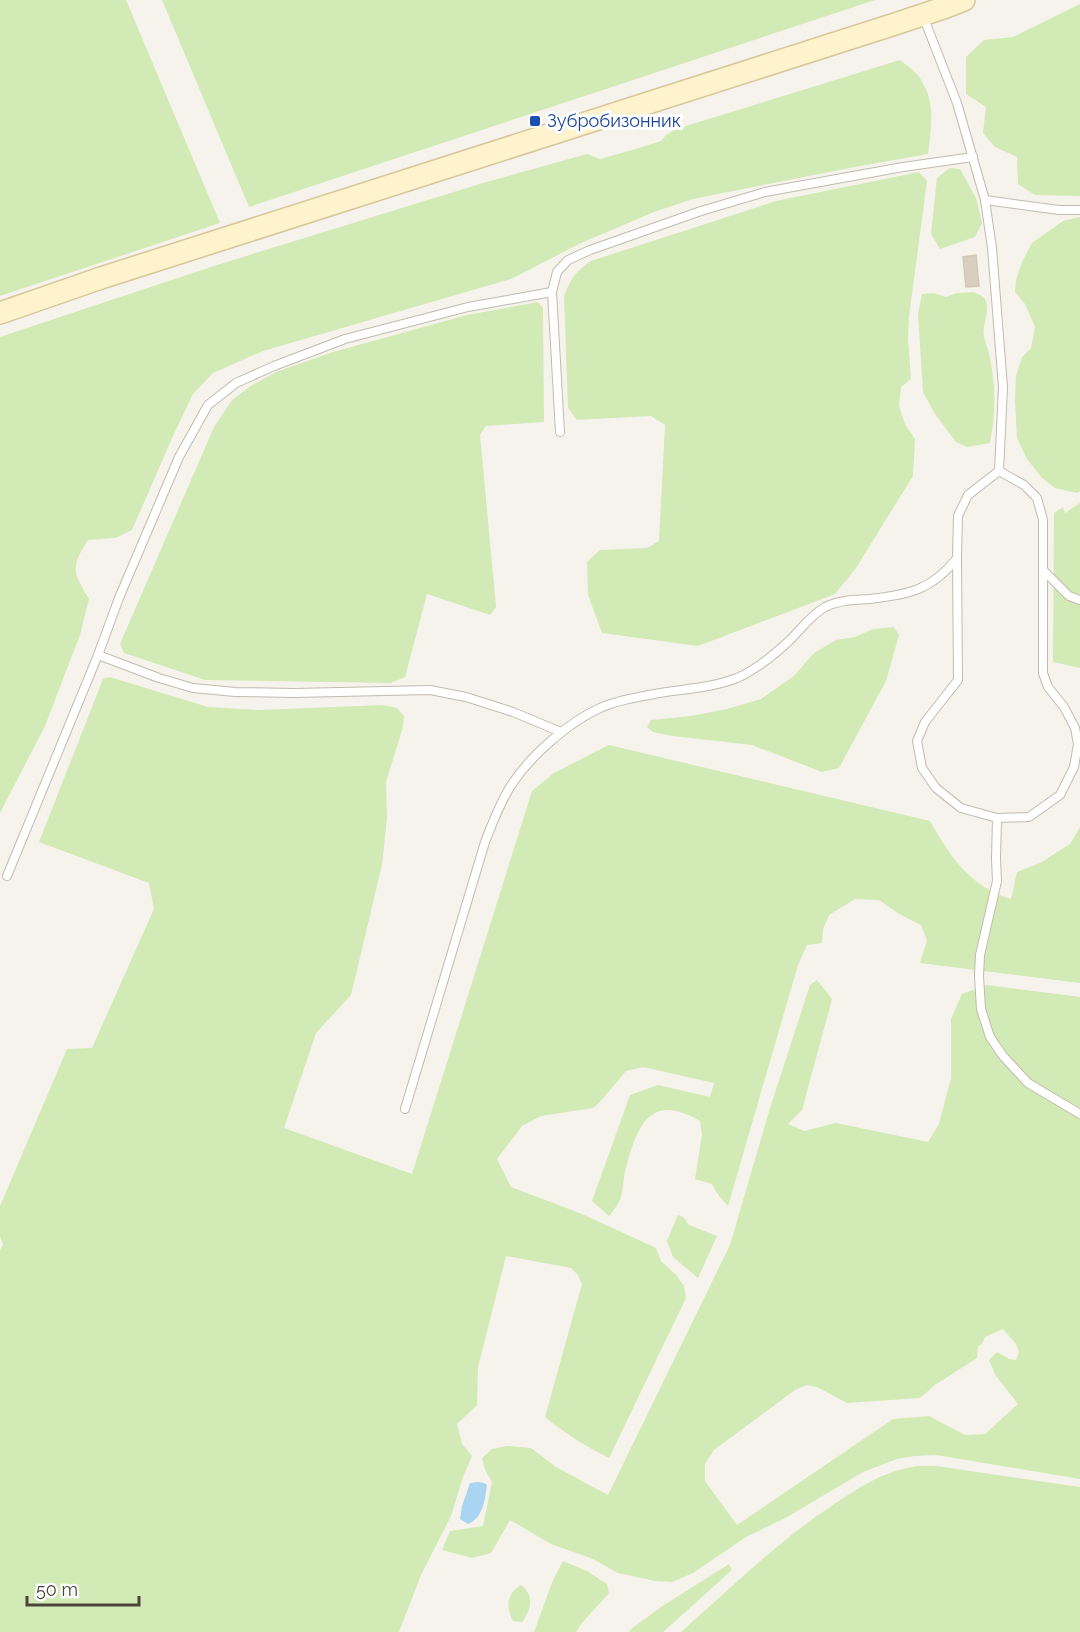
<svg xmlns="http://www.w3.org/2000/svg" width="1080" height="1632" viewBox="0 0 1080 1632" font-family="Raleway,sans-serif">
<rect width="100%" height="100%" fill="#f6f3ec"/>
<g fill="#d2eab5" fill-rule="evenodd">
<path d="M 0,0 L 126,0 L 220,223 L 0,296 Z"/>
<path d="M 162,0 L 875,0 L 249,207 Z"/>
<path d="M 1080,4 L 1080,196 L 1035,195 L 1018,184 L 1017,157 L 995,147 L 983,133 L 986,107 L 966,94 L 966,57 L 984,40 L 1013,37 Z"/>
<path d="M 900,60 C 907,66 917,72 921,80 C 936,102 931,129 928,154 L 855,167 L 693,199 L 654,212 L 581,243 L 511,279 L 263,351 L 213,373 L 193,394 L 173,436 L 132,530 L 115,538 L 88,540 C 70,568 73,572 89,599 L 80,635 L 45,726 L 0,813 L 0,337 L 217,265 L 483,183 L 587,154 L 600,159 L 636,149 L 661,141 L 666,135 L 676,129 Z"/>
<path d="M 950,168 L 960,169 L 976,198 L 982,223 L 975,237 L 940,249 L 931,234 L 937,178 Z"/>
<path d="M 919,172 L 927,181 L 909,316 L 908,339 L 911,379 L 901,387 L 899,406 L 905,424 L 915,439 L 913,476 L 856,568 L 835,594 L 698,646 L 602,633 L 588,595 L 587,562 L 600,550 L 647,548 L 659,541 L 665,425 L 651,416 L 577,420 L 568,408 L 564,297 C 570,279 576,271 591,261 L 776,201 Z"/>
<path d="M 1080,217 L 1080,491 L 1077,493 L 1055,488 L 1042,478 L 1027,459 L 1017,438 L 1015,400 L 1016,376 L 1022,357 L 1031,348 L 1035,327 L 1025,304 L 1015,292 L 1016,280 L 1022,262 L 1032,243 L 1063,221 Z"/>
<path d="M 973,292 C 978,294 982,295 985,299 C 991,310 982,324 984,336 C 985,342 988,348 989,354 C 996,385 996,412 990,443 L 967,447 L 956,442 L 935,414 L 923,392 L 918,314 L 922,294 L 934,293 L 946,297 L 957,293 Z"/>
<path d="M 538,302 L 543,308 L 544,422 L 486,426 L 480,435 L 496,607 L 490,615 L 427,594 L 405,677 L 391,683 L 205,680 L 124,653 L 120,644 L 214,427 L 232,400 L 252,385 L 276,372 L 333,352 L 467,315 Z"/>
<path d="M 1080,503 L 1080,668 L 1053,662 L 1054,513 L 1063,507 L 1065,513 Z"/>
<path d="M 894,627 L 899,635 L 886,681 L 839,768 L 822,772 L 752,745 L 673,736 L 653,732 L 647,727 L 651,720 L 691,716 L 727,709 L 761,699 L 794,676 L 814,653 L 836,640 L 855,637 L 873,629 Z"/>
<path d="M 110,677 L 208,707 L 260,710 L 383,705 L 397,708 L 404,716 L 403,727 L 386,782 L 387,818 L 382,865 L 351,995 L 316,1033 L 284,1128 L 412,1174 L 532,791 L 554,773 L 609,745 L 930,821 C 950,856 970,887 1011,899 L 1017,872 L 1040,863 L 1070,844 L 1080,827 L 1080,983 L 920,963 L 927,940 L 921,925 L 899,914 L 879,900 L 855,899 L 829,915 L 823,929 L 822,943 L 807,945 L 798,965 L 728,1206 L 719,1196 L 712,1184 L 695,1179 L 702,1135 L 700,1121 C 653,1094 639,1120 627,1164 C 623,1175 624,1189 620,1200 C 617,1206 613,1211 609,1216 L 592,1201 L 630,1095 L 658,1085 L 710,1097 L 714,1083 L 643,1067 L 626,1071 L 599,1103 L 593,1108 L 541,1116 L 522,1126 L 497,1159 L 511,1187 L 582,1214 L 656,1248 L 661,1261 L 676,1275 L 684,1286 L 686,1298 L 609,1458 C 585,1446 566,1434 545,1417 L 582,1284 L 578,1275 L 571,1268 L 506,1256 L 478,1367 L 477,1405 L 457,1424 L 462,1444 L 472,1456 L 463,1477 L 451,1516 L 421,1575 L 399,1632 L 0,1632 L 0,1250 L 3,1245 L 0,1236 L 0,1206 L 67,1049 L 92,1048 L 154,909 L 149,883 L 39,842 L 103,679 Z"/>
<path d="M 817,980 L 832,999 L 802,1110 L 788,1124 L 804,1131 L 836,1123 L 928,1142 L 939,1124 L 951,1078 L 951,1019 L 962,994 L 987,985 L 1080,997 L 1080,1479 L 936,1455 L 915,1456 L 897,1459 L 863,1472 L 787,1517 L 746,1537 L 693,1573 L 672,1582 L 655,1581 L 618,1573 L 593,1559 L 551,1544 L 510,1520 L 491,1553 L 472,1558 L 442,1550 L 450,1531 L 483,1526 L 492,1482 L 485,1470 L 482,1458 L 492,1449 L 507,1446 L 531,1448 L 556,1467 L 608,1495 L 730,1245 L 770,1108 L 810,985 ZM 1003,1329 L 1016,1344 L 1019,1352 L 1016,1360 L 1009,1359 L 997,1352 L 989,1360 L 996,1376 L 1018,1404 L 985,1434 L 965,1435 L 929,1416 L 893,1419 L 737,1525 L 705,1481 L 705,1464 L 714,1450 L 795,1390 L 807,1385 L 817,1387 L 847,1403 L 920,1398 L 935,1385 L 977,1358 L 978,1346 L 982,1344 L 985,1337 Z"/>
<path d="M 678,1215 L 683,1217 L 689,1225 L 717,1236 L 698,1278 L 673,1257 L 667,1241 Z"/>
<path d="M 917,1466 L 936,1466 L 1080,1487 L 1080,1632 L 681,1632 C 730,1589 776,1543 830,1507 C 860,1487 881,1472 917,1466 Z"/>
<path d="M 563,1561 L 587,1571 L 607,1584 L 609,1593 L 581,1624 L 576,1632 L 534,1632 L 553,1580 Z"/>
<path d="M 729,1564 L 732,1570 L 663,1632 L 629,1632 L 630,1630 L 661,1607 Z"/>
<path d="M 521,1585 C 535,1595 531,1610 522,1622 L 513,1621 C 506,1607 506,1594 521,1585 Z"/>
</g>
<path fill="#a9d4f2" d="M 477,1482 L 484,1483 L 487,1485 C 485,1500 483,1518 468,1524 L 460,1519 L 462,1506 L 470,1483 Z"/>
<path fill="#d8cfc1" stroke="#d3c7b4" stroke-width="1.5" d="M 976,255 L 979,286 L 966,287 L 963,257 Z"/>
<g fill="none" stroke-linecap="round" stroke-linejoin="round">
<g stroke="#c2bbae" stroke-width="10">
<g id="service">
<path d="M 923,16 L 957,103 L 985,200 L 992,248 L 1003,387 L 999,471"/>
<path d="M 985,200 L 1059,210 L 1080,210"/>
<path d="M 560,432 L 552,292 L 557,272 L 568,260 L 590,250 L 701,211 L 765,192 L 903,167 L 973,157"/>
<path d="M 999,471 L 1024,485 L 1037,498 L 1043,520 L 1043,673 L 1048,687 L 1064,707 L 1075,728 L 1078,744 L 1074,767 L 1060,795 L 1029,817 L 997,818 L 961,808 L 936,788 L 922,768 L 917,741 L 925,722 L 958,680 L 957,558 L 958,516 L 968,495 Z"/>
<path d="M 1044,571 L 1069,596 L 1080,600"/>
<path d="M 98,655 L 159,678 L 193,688 L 235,692 L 294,693 L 430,690 L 466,697 L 513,712 L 561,732"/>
<path d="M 997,818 L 996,859 L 997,881 L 980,955 L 979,976 L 981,1009 L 990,1037 L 1003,1056 L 1028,1083 L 1080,1114"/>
<path d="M 7,876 L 98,655 L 119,598 L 179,457 L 208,405 L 236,383 L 274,366 L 345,339 L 468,307 L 552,292"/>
<path d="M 405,1109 L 485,842 C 493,822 500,802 512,784 C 531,755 569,722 600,708 C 615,701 633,698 649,695 C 678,689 709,689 737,678 C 755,670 775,654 789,641 C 801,629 811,615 825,607 C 839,600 855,600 870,599 C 909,594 931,591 957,558"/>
</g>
</g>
<g stroke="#d6c79b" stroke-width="24">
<path id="secondary" d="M 0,313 L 101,278 L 892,25 L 946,7 L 964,0"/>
</g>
<use href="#service" stroke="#fff" stroke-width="8"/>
<use href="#secondary" stroke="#fff3cd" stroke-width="21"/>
</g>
<rect fill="#1a4fb4" stroke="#fff" stroke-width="2" x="529" y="115" width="12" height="12" rx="3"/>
<g text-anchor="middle" stroke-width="6" stroke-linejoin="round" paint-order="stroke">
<g font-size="18" fill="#164399" stroke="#fff" text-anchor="start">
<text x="547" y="127">Зубробизонник</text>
</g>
</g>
<path d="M27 1596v9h112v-9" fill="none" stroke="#4b4439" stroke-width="3"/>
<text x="36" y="1596" font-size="18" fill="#4b4439" stroke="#ffffff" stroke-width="4.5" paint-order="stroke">50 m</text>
</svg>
